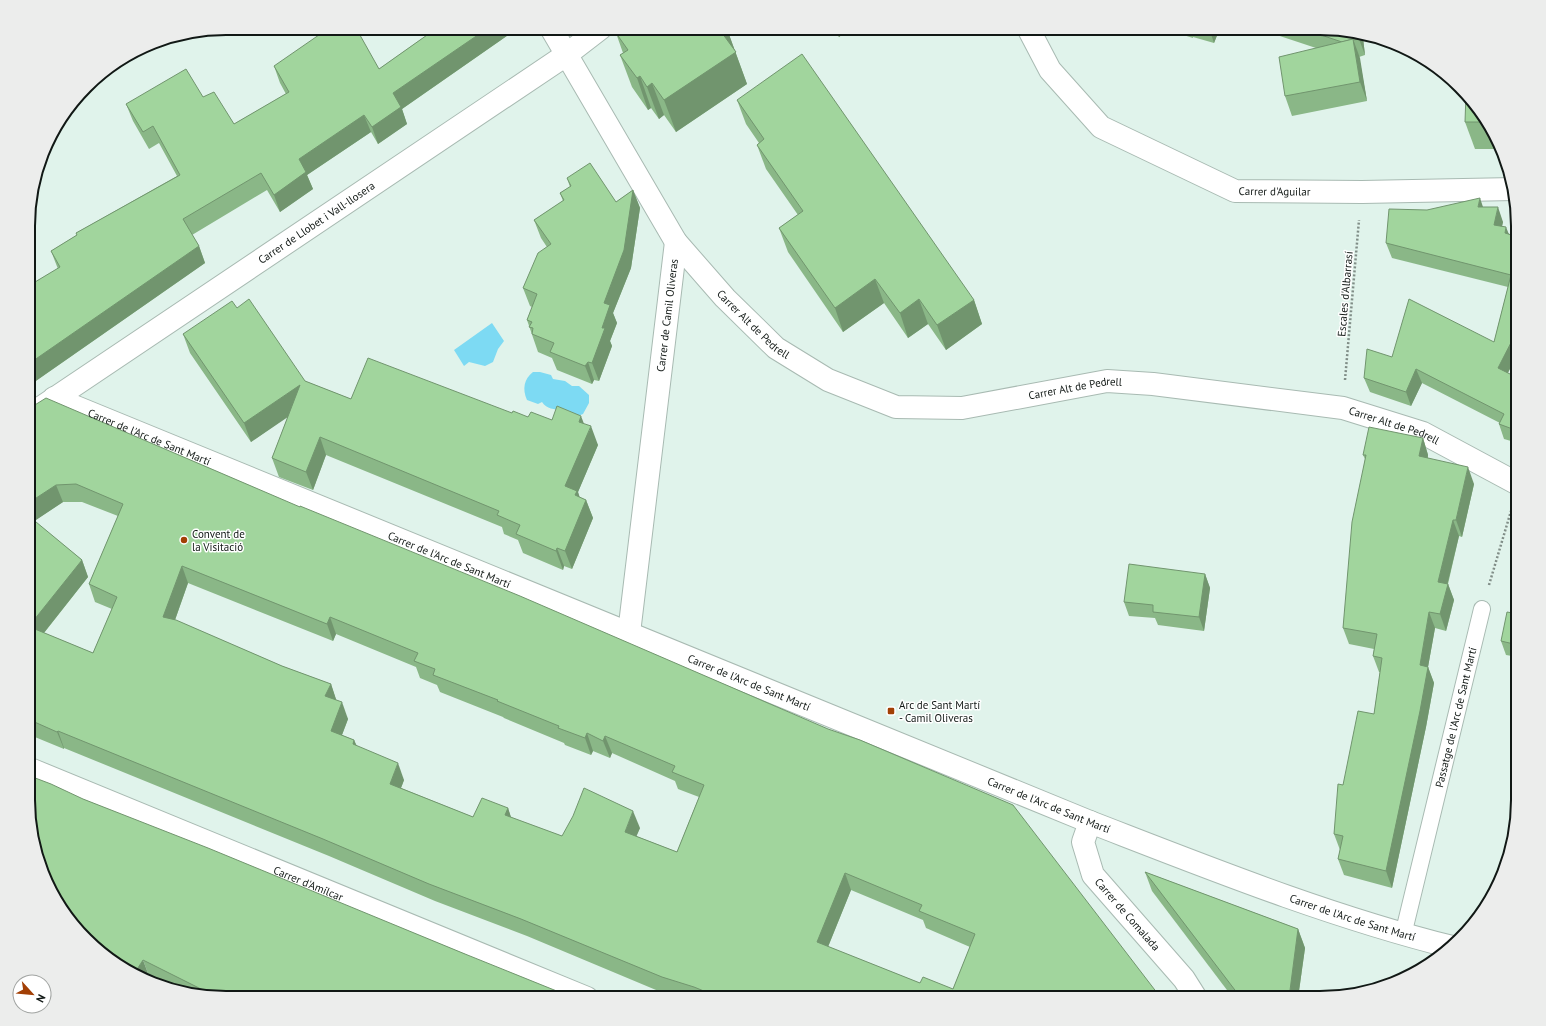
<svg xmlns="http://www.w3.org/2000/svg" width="1546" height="1026" viewBox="0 0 1546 1026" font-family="'PT Sans',sans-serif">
<rect width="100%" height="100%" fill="#e0f3eb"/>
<g fill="#7ddaf3">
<path d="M 492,323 L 504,341 L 498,349 L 493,362 L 485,366 L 469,362 L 464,366 L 454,350 Z"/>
<path d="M 533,372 L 540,372 L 551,375 L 553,379 L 565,381 L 572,386 L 579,386 L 589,395 L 589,403 L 583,414 L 573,418 C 570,416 566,413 562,411 C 554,408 547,410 542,402 L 538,404 L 527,400 C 522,389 524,379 533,372 Z"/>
</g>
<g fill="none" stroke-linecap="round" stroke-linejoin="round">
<g stroke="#a8bab2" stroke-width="18">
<g id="lane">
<path id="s1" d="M 1403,935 L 1482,609"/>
</g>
</g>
<g stroke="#a8bab2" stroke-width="24">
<g id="street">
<path id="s2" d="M 551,28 L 676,242 L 725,298 L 776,348 L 828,380 L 896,407 L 962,408 L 1107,381 L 1153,384 L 1343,408 L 1423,433 L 1518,484"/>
<path id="s3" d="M 1028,28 L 1050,70 L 1101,127 L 1235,191 L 1362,192 L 1514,189"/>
<path id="s4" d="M 54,398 L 1090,822 C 1209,868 1328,916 1452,947"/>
<path id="s5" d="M 30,415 L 566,55 L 601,28"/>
<path id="s6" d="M 629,633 L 676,242"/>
<path id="s7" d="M 30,769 L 587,998"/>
<path id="s8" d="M 1090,822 L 1083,842 L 1093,875 L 1184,979 L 1196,998"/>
</g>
</g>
<g stroke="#808d87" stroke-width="2.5" stroke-dasharray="2 2" stroke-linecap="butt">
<path d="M 1345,380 L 1359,220"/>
<path d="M 1489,585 L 1511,511"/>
</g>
<use href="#lane" stroke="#fff" stroke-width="16"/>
<use href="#street" stroke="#fff" stroke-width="22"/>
</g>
<g fill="#8ab787" fill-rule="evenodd">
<path d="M 437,28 L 509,28 L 511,33 L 402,109 L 407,124 L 378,144 L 371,132 L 307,175 L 313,189 L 280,212 L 267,190 L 192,235 L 199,246 L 205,263 L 30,385 L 30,285 L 58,269 L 51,251 L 77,235 L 76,233 L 177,176 L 159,143 L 149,149 L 133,121 L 126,104 L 203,97 L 234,124 L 286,94 L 280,83 L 274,66 L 379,69 Z"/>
<path d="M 832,28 L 851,28 L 839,37 Z"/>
<path d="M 1164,28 L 1220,28 L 1214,43 L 1193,37 L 1193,38 L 1164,29 Z"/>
<path d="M 1256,28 L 1320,28 L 1363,38 L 1365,55 L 1359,57 L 1367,101 L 1292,116 L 1285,96 L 1316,48 Z"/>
<path d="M 727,29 L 747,84 L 676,132 L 664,115 L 659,119 L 651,108 L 648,110 L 632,87 L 620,55 L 623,53 L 616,33 Z"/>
<path d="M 1469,95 L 1492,127 L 1501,149 L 1475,149 L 1465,122 Z"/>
<path d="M 737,100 L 974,300 L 982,324 L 946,350 L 928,324 L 908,338 L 884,303 L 843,332 L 788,252 L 779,228 L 798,215 L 766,169 L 757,145 L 759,143 L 746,124 Z"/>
<path d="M 567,178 L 616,202 L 633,190 L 640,208 L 631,268 L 613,313 L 617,323 L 610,341 L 612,346 L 599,381 L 594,380 L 592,384 L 557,370 L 552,358 L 538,352 L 527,320 L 532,307 L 530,306 L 523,288 L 547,247 L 541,238 L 534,220 L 563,201 L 560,193 L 570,187 Z"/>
<path d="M 1483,207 L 1503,222 L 1502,226 L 1509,234 L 1518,237 L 1518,353 L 1508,373 L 1518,378 L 1518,443 L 1504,439 L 1499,424 L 1500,423 L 1422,383 L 1411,406 L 1370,392 L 1364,378 L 1392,357 L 1494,342 L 1508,287 L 1392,258 L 1386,243 L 1427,210 Z"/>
<path d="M 237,308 L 305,381 L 351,399 L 512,413 L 528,417 L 584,424 L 598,445 L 578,492 L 579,497 L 586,500 L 593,518 L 572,569 L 564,566 L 563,570 L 523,553 L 518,540 L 504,534 L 502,527 L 326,455 L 313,490 L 279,477 L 272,458 L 288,416 L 251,442 L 190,353 L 183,334 Z"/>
<path d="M 30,408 L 1161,998 L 679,998 L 668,995 L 527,936 L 435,901 L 329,856 L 64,748 L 64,749 L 30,735 ZM 63,502 L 82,502 L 118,516 L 89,584 L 95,602 L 112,609 L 93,653 L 44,633 L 88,577 L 82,560 L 34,521 ZM 188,583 L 333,641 L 336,634 L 416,667 L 420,678 L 437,685 L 440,692 L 503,717 L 504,718 L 564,743 L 565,745 L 591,755 L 593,751 L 610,758 L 612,753 L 675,781 L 678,789 L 699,797 L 677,852 L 636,836 L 640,828 L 562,836 L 511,818 L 508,808 L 473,817 L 401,788 L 404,780 L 357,746 L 354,740 L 342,735 L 348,719 L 336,700 L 331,684 L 282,666 L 175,620 ZM 851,890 L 923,920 L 926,928 L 970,947 L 953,989 L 920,983 L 828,947 Z"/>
<path d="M 1423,438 L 1428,455 L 1428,458 L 1474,484 L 1462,537 L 1459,536 L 1448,584 L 1454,600 L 1446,631 L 1435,628 L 1428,667 L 1434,683 L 1426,727 L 1392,888 L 1344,875 L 1338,859 L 1340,850 L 1334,834 L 1343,785 L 1374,714 L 1380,672 L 1379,672 L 1373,656 L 1374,649 L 1349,644 L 1343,628 L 1365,459 L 1363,455 Z"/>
<path d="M 1205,574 L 1210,588 L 1204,631 L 1158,625 L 1155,618 L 1129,616 L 1124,602 Z"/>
<path d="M 1518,614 L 1518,657 L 1506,655 L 1501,641 Z"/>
<path d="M 83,799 L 465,954 L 226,998 L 175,990 L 149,976 Z"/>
<path d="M 1145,872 L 1298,929 L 1305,948 L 1298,998 L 1233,998 L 1152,891 Z"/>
</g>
<g fill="#71956e">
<path d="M 488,28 L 509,28 L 511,33 L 402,109 L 407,124 L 378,144 L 372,127 L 393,93 Z"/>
<path d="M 835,28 L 851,28 L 839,37 Z"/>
<path d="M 1209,28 L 1220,28 L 1214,43 Z"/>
<path d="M 727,29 L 747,84 L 676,132 L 664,100 L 722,33 Z"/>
<path d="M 1359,34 L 1366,36 L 1363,38 L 1365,55 L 1359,39 Z"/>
<path d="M 1353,39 L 1360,58 L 1367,101 L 1360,82 Z"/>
<path d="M 640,76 L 651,108 L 648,110 L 637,78 Z"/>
<path d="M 652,83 L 664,115 L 659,119 L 647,87 Z"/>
<path d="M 364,115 L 371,132 L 307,175 L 313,189 L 280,212 L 274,195 L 299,159 Z"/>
<path d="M 633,190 L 640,208 L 631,268 L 613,313 L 617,323 L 610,341 L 612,346 L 599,381 L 592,363 L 602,328 L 604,303 Z"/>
<path d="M 1480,198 L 1485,213 L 1478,207 Z"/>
<path d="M 1498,207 L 1503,222 L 1499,239 L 1494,225 Z"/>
<path d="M 1506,227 L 1512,242 L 1505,233 Z"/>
<path d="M 199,246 L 205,263 L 30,385 L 30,363 Z"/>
<path d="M 875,279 L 884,303 L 843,332 L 835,308 Z"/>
<path d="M 919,299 L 928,324 L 908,338 L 900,313 Z"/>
<path d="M 974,300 L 982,324 L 946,350 L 937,325 Z"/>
<path d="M 1518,329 L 1518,353 L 1503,382 L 1498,368 Z"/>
<path d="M 588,362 L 594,380 L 592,384 L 585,366 Z"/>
<path d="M 1416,369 L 1422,383 L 1411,406 L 1406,392 Z"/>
<path d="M 300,385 L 307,404 L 251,442 L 244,423 Z"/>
<path d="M 581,416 L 588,434 L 591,426 L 598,445 L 578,492 L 583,507 L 586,500 L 593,518 L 572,569 L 565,551 L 565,486 L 579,422 Z"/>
<path d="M 320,437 L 326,455 L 313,490 L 306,472 Z"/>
<path d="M 1423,438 L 1428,455 L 1425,472 L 1419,456 Z"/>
<path d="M 1468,467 L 1474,484 L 1462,537 L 1456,520 Z"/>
<path d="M 56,485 L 63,502 L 30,524 L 30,502 Z"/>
<path d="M 1453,520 L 1459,536 L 1444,598 L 1438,582 Z"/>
<path d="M 557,548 L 564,566 L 563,570 L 556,551 Z"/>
<path d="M 82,560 L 88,577 L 35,644 L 30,630 L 30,625 Z"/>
<path d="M 182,566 L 188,583 L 170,634 L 163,617 Z"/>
<path d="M 1205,574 L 1210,588 L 1204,631 L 1199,617 Z"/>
<path d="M 1448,584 L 1454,600 L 1446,631 L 1440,614 Z"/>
<path d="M 1429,612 L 1435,628 L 1428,667 L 1434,683 L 1426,727 L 1392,888 L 1386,871 L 1420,665 Z"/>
<path d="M 330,617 L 336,634 L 333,641 L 327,624 Z"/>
<path d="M 331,684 L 337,702 L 325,696 Z"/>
<path d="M 342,702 L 348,719 L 337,748 L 331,731 Z"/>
<path d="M 58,731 L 64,748 L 64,749 L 57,732 Z"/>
<path d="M 587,733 L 593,751 L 591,755 L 585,738 Z"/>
<path d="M 605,736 L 612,753 L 610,758 L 603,741 Z"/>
<path d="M 354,740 L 361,757 L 353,744 Z"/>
<path d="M 398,763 L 404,780 L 396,801 L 390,784 Z"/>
<path d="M 508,808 L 514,826 L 505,815 Z"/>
<path d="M 633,811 L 640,828 L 631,849 L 625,832 Z"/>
<path d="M 845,873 L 851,890 L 823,959 L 817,942 Z"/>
<path d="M 1298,929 L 1305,948 L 1298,998 L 1289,998 Z"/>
<path d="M 143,960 L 149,976 L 147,980 L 134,974 Z"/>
</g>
<g fill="#a1d59d" stroke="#71956e" fill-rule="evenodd">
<path d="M 329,28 L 356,28 L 379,69 L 437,28 L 488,28 L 393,93 L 401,107 L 372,127 L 364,115 L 299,159 L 306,172 L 274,195 L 261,173 L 183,219 L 199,246 L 30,363 L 30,285 L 60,267 L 51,251 L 77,235 L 76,233 L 180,175 L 153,126 L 143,132 L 126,104 L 186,69 L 203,97 L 214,92 L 234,124 L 289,92 L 274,66 Z"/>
<path d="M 623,28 L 726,28 L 727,29 L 722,33 L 736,52 L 664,100 L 652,83 L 647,87 L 640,76 L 637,78 L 620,55 L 628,50 L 616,33 Z"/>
<path d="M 1300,28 L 1320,28 L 1359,34 L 1359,39 L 1353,40 L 1353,39 L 1342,42 Z"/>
<path d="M 1353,39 L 1360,82 L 1285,96 L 1279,57 Z"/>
<path d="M 802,54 L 974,300 L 937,325 L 919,299 L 900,313 L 875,279 L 835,308 L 779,228 L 803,211 L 757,145 L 764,139 L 737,100 Z"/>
<path d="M 1466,93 L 1469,95 L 1488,122 L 1465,122 Z"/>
<path d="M 590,163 L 616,202 L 633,190 L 624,250 L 604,303 L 610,305 L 602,328 L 605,328 L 592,363 L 588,362 L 585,366 L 550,352 L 554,343 L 532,334 L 533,328 L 529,327 L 532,322 L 527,320 L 537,294 L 523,288 L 538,253 L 551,244 L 534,220 L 564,200 L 560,193 L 571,186 L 567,178 Z"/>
<path d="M 1480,198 L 1478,207 L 1498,207 L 1494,225 L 1506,227 L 1505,233 L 1518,237 L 1518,329 L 1498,368 L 1518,378 L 1518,431 L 1499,424 L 1504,414 L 1416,369 L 1406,392 L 1364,378 L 1367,349 L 1392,357 L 1409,299 L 1494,342 L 1511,275 L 1386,243 L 1389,209 L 1427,210 Z"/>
<path d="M 249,299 L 305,381 L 351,399 L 368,358 L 512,413 L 513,411 L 528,417 L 531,412 L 552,420 L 557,406 L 581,416 L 579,422 L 591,426 L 565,486 L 577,491 L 575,495 L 586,500 L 565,551 L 557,548 L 556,551 L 516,534 L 520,525 L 497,515 L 499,511 L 320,437 L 306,472 L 272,458 L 300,385 L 244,423 L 183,334 L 232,301 L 237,308 Z"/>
<path d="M 46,398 L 300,507 L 300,506 L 520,596 L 828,729 L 860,740 L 1013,805 L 1161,998 L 721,998 L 694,987 L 662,977 L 521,919 L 429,884 L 323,839 L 58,731 L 57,732 L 30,720 L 30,627 L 93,653 L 117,597 L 89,584 L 123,504 L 76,484 L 56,485 L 30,502 L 30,422 L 32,420 L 30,416 L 30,408 ZM 182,566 L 327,624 L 330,617 L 418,653 L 414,661 L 435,669 L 433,675 L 498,700 L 497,701 L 559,726 L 558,728 L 585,738 L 587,733 L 603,741 L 605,736 L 675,766 L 672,772 L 704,785 L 677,852 L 625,832 L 633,811 L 584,788 L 573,816 L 562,836 L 505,815 L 508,808 L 482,798 L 473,817 L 390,784 L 398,763 L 353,744 L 354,740 L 331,731 L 342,702 L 325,696 L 331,684 L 282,666 L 176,620 L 163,617 ZM 845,873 L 922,905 L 919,911 L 975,934 L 953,989 L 923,977 L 920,983 L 817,942 Z"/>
<path d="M 1369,427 L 1423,438 L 1419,456 L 1468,467 L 1456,520 L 1453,520 L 1438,582 L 1448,584 L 1440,614 L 1429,612 L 1420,665 L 1428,667 L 1420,711 L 1386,871 L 1338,859 L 1343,836 L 1334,834 L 1338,784 L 1343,785 L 1358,711 L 1374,714 L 1382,658 L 1373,656 L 1377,634 L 1343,628 L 1352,522 L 1366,455 L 1363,455 Z"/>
<path d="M 30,517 L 82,560 L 30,625 Z"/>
<path d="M 1129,564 L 1205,574 L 1199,617 L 1153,612 L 1153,605 L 1124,602 Z"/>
<path d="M 1507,612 L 1518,614 L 1518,645 L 1501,641 Z"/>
<path d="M 30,776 L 51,784 L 83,799 L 208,848 L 465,954 L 574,998 L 226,998 L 215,996 L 143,960 L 134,974 L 116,964 L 77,931 L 55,899 L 30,825 Z"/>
<path d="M 1145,872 L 1298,929 L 1289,998 L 1241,998 Z"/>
</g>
<g fill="#a23f05" stroke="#fff" stroke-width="1.5">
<circle cx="184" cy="540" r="4"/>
<rect x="887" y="707" width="8" height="8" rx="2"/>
</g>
<g text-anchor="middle" stroke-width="3" stroke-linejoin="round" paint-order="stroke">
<g font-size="11" fill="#111815" stroke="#fff">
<text dy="4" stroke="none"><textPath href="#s3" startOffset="312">Carrer d'Aguilar</textPath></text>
<text dy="4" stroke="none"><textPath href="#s5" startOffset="345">Carrer de Llobet i Vall-llosera</textPath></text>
<text transform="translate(1345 294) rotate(-85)" y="4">Escales d'Albarrasí</text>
<text dy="4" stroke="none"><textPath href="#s6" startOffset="320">Carrer de Camil Oliveras</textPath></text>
<text dy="4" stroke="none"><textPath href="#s2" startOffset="361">Carrer Alt de Pedrell</textPath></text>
<text dy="4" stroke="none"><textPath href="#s2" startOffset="709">Carrer Alt de Pedrell</textPath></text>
<text dy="4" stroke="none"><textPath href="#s2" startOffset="1033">Carrer Alt de Pedrell</textPath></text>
<text dy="4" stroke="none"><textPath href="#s4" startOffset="103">Carrer de l'Arc de Sant Martí</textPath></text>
<text dy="4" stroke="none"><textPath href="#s4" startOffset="427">Carrer de l'Arc de Sant Martí</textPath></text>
<text dy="4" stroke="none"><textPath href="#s4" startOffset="751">Carrer de l'Arc de Sant Martí</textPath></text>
<text dy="4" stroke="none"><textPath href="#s1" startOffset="224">Passatge de l'Arc de Sant Martí</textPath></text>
<text dy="4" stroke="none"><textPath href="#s4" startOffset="1075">Carrer de l'Arc de Sant Martí</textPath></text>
<text dy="4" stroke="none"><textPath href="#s7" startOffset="301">Carrer d'Amílcar</textPath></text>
<text dy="4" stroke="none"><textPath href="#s8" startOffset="108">Carrer de Comalada</textPath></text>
<text dy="4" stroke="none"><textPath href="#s4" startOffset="1399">Carrer de l'Arc de Sant Martí</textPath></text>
</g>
<g font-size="11" fill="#111815" stroke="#fff" text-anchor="start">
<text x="192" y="538">Convent de<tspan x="192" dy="13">la Visitació</tspan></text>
<text x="899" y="709">Arc de Sant Martí<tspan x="899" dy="13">- Camil Oliveras</tspan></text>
</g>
</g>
<path d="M0 0H1546V1026H0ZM226 35H1320A191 191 0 0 1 1511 226V800A191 191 0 0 1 1320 991H226A191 191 0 0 1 35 800V226A191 191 0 0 1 226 35Z" fill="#ecedec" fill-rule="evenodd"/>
<path fill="none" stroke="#111815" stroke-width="2" d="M226 35H1320A191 191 0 0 1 1511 226V800A191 191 0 0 1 1320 991H226A191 191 0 0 1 35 800V226A191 191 0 0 1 226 35Z"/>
<g transform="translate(32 994) rotate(117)"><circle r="19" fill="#ffffff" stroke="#a0a3a1"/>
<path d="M0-3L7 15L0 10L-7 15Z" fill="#a23f05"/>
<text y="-6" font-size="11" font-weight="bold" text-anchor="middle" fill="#111815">N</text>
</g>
</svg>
